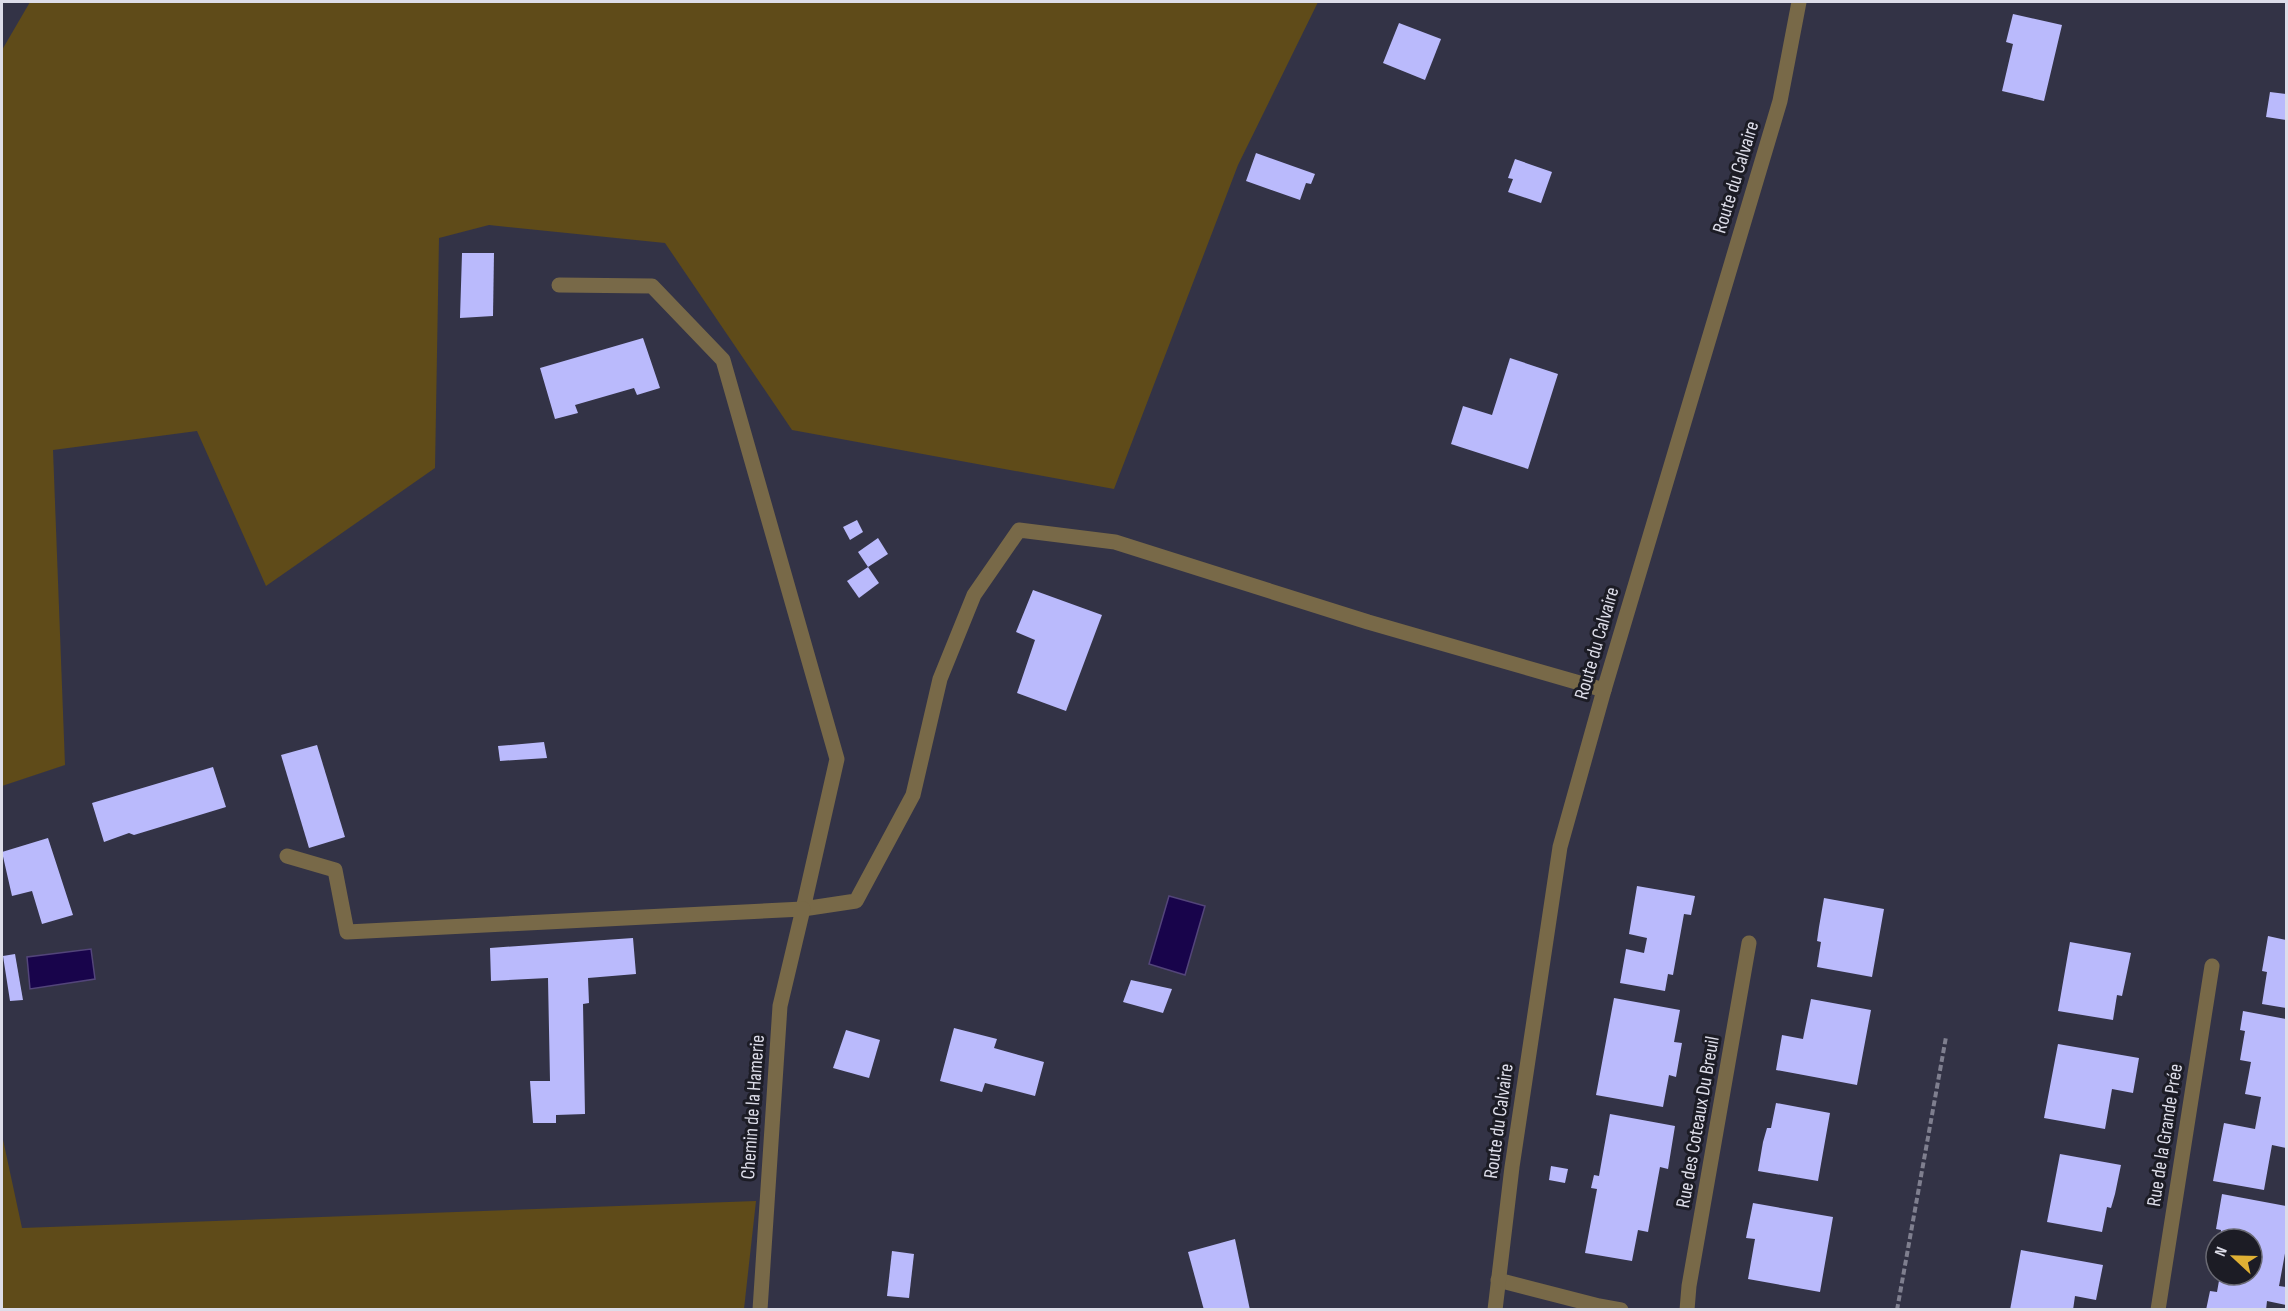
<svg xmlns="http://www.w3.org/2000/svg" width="2288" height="1311" viewBox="0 0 2288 1311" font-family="'Sofia Sans Condensed',sans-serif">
<rect width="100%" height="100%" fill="#333346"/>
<g fill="#5f4b19">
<path d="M 30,2 L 1318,2 L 1238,165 L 1114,489 L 792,430 L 665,243 L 489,225 L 439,238 L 435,468 L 266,586 L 197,431 L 53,450 L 65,765 L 2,786 L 2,50 Z"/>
<path d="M 2,1135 L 22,1228 L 756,1201 L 744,1309 L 2,1309 Z"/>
</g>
<g fill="#18044b" stroke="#53457a" stroke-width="1.5">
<path d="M 1169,896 L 1205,906 L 1185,975 L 1149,964 Z"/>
<path d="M 91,949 L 95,979 L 30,989 L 27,957 Z"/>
</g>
<g fill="#babafc">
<path d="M 2013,14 L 2062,25 L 2044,101 L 2002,91 L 2013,44 L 2006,42 Z"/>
<path d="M 1399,23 L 1441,39 L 1425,80 L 1383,63 Z"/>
<path d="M 2270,92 L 2286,94 L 2286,120 L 2266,117 Z"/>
<path d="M 1256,153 L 1315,174 L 1311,184 L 1306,183 L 1300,200 L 1246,181 Z"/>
<path d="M 1515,159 L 1552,172 L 1541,203 L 1508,192 L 1513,179 L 1508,178 Z"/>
<path d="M 462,253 L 494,253 L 493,316 L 460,318 Z"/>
<path d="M 643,338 L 660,388 L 637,395 L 634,388 L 575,405 L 578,413 L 555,419 L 540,368 Z"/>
<path d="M 1510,358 L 1558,374 L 1528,469 L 1451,444 L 1463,406 L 1492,415 Z"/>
<path d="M 857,520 L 863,532 L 850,540 L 843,527 Z"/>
<path d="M 878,538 L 888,554 L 868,567 L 858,552 Z"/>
<path d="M 868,567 L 879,583 L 859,598 L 847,581 Z"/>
<path d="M 1033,590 L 1102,615 L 1066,711 L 1017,693 L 1035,640 L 1016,632 Z"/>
<path d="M 544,742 L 547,758 L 500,761 L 498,746 Z"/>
<path d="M 317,745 L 345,837 L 309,848 L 281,755 Z"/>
<path d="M 213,767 L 226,807 L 134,835 L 129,833 L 104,842 L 92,803 Z"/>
<path d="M 48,838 L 73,915 L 42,924 L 32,891 L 12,896 L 2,852 Z"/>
<path d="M 1637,886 L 1695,896 L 1691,915 L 1684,914 L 1673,975 L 1668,974 L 1665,991 L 1620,983 L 1626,949 L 1644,953 L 1647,938 L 1629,934 Z"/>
<path d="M 1824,898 L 1884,909 L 1872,977 L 1817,967 L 1821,942 L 1817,941 L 1819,927 Z"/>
<path d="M 2268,936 L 2286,940 L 2286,1008 L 2262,1004 L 2267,972 L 2262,971 Z"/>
<path d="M 633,938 L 636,974 L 588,978 L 589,1003 L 583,1004 L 585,1114 L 556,1115 L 556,1123 L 533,1123 L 530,1081 L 550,1081 L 548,978 L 491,981 L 490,948 Z"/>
<path d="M 2070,942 L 2131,953 L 2125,982 L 2122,996 L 2117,995 L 2113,1020 L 2058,1011 Z"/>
<path d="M 15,954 L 23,1000 L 10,1001 L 3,956 Z"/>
<path d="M 1131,980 L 1172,989 L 1163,1013 L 1123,1002 Z"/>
<path d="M 1614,998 L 1680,1010 L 1674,1042 L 1682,1043 L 1676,1077 L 1669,1075 L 1663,1107 L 1596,1095 Z"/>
<path d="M 1811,999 L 1871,1010 L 1857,1085 L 1776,1070 L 1782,1035 L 1803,1039 Z"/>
<path d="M 2243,1011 L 2286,1019 L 2286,1148 L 2272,1145 L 2264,1190 L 2213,1181 L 2224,1123 L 2255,1129 L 2261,1097 L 2245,1094 L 2251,1062 L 2240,1060 L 2245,1031 L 2240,1030 Z"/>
<path d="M 954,1028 L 997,1039 L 994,1048 L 1044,1062 L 1035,1096 L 985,1083 L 982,1092 L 940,1081 Z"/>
<path d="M 846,1030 L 880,1040 L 869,1078 L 833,1068 Z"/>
<path d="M 2058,1044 L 2139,1058 L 2133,1093 L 2112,1089 L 2105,1129 L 2044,1118 Z"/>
<path d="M 1776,1103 L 1830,1113 L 1818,1181 L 1758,1171 L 1763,1142 L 1767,1128 L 1771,1128 Z"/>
<path d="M 1610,1114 L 1675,1126 L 1668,1169 L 1660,1167 L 1648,1232 L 1638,1230 L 1632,1261 L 1585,1253 L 1597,1189 L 1591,1188 L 1594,1175 L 1599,1176 Z"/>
<path d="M 2060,1154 L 2121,1165 L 2115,1194 L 2111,1208 L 2107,1207 L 2102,1232 L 2047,1222 Z"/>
<path d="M 1551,1166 L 1568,1169 L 1565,1183 L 1549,1180 Z"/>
<path d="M 2222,1194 L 2286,1206 L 2286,1248 L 2279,1286 L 2286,1287 L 2286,1305 L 2267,1301 L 2266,1310 L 2206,1310 L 2210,1291 L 2217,1292 L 2220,1275 L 2252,1275 L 2252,1239 L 2220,1239 L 2221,1230 L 2216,1229 Z"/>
<path d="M 1753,1203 L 1833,1217 L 1820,1292 L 1748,1279 L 1755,1239 L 1746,1238 Z"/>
<path d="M 1235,1239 L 1250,1310 L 1204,1310 L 1188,1252 Z"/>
<path d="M 2021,1250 L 2103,1265 L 2096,1300 L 2075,1296 L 2073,1310 L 2010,1310 Z"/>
<path d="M 892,1251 L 914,1254 L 909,1298 L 887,1296 Z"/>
</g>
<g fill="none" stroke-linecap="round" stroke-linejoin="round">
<path stroke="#7f7f8f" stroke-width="4" stroke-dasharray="6 3" stroke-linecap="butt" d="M 1897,1310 L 1946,1037"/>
<g stroke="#786948" stroke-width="15">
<path d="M 559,285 L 652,286 L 723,360 L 837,759 L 803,909 L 856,901 L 913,795 L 940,679 L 974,595 L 1019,530 L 1115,542 L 1368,622 L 1604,690"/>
<path d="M 287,856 L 335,870 L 347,932 L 803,909 L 780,1006 L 760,1310"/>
</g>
<g stroke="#786948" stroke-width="15">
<path d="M 1498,1280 L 1599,1306 L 1621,1310"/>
<path d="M 1495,1310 L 1512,1167 L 1560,847 L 1604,690 L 1780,101 L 1799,2"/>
<path d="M 1687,1310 L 1689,1286 L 1749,943"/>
<path d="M 2158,1310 L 2212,966"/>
</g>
</g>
<g text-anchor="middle" stroke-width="6" stroke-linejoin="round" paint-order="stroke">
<g font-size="20" fill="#dddde9" stroke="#1c1c25">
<text transform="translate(1735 177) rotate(-73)" y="7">Route du Calvaire</text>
<text transform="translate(1596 643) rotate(-74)" y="7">Route du Calvaire</text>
<text transform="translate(752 1107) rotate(-86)" y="7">Chemin de la Hamerie</text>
<text transform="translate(1498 1121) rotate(-82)" y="7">Route du Calvaire</text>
<text transform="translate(1697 1122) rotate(-80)" y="7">Rue des Coteaux Du Breuil</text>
<text transform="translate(2164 1135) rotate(-81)" y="7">Rue de la Grande Prée</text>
</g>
</g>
<rect width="2288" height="1311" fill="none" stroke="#dddde9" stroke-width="6"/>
<g transform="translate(2234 1257) rotate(292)"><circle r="28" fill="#1c1c25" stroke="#696973" stroke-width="1.5"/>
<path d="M0-4.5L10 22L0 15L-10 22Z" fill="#dfb034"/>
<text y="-9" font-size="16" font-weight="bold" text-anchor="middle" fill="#dddde9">N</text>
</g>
</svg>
